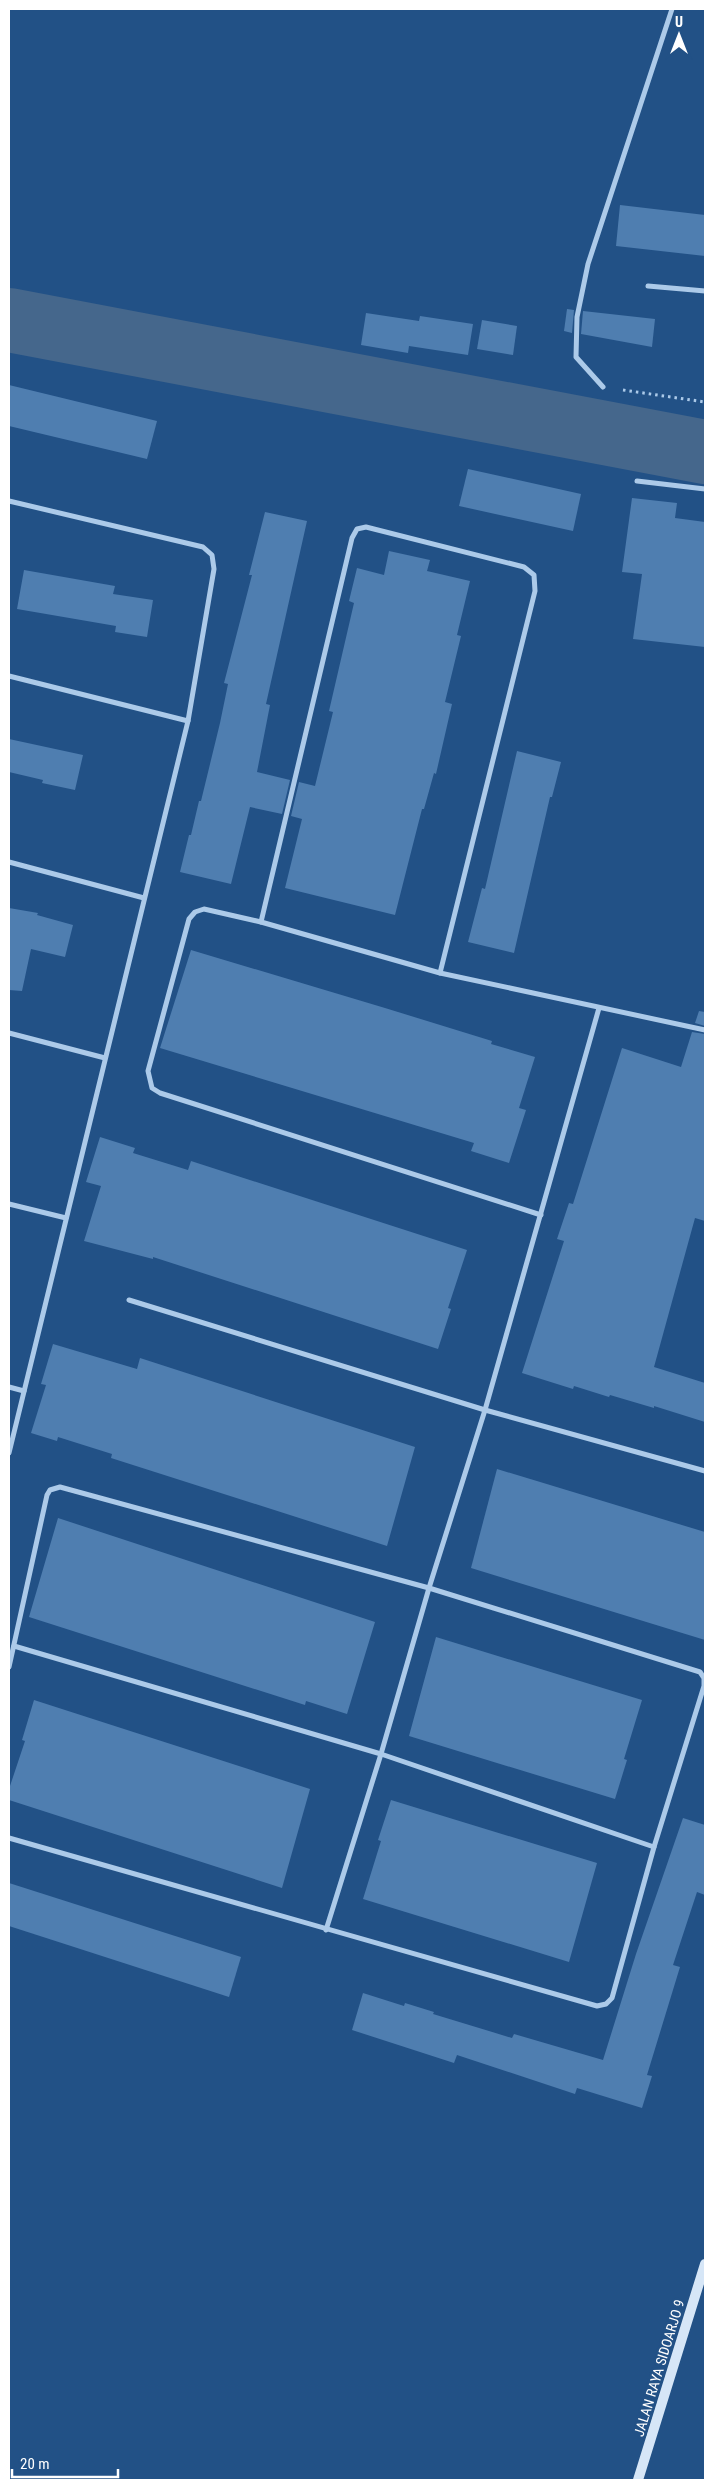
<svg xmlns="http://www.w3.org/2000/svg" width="714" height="2489" viewBox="0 0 714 2489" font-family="'Roboto Condensed',sans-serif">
<rect width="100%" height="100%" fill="#225186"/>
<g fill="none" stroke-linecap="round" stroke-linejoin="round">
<path stroke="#45678c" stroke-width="64" d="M 9,320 L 705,452"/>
</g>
<g fill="#4f7eb0">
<path d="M 620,205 L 705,215 L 705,256 L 616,246 Z"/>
<path d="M 567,309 L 574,310 L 572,333 L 564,331 Z"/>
<path d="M 583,311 L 655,319 L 652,347 L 581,334 Z"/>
<path d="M 366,313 L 419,321 L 420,316 L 473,324 L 468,355 L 409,346 L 408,353 L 361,345 Z"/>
<path d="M 482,320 L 517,326 L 513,355 L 477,349 Z"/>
<path d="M 9,385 L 157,421 L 147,459 L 9,426 Z"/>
<path d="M 468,469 L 581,494 L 573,531 L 459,506 Z"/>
<path d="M 632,498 L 677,503 L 675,518 L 705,522 L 705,647 L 633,639 L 642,574 L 622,572 Z"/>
<path d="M 265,512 L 307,521 L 266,704 L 270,705 L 257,772 L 290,780 L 282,814 L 250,807 L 231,884 L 180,872 L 189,835 L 191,835 L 199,801 L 201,801 L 220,723 L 228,684 L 224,683 L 252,575 L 249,575 Z"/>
<path d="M 389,551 L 430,560 L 427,571 L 470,581 L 457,635 L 461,636 L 445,702 L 452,704 L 436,774 L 434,773 L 424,809 L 422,809 L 395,915 L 285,888 L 302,819 L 291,816 L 299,782 L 315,786 L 333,712 L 329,711 L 354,603 L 349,601 L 357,568 L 384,575 Z"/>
<path d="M 24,570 L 115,586 L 113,594 L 153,600 L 147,637 L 115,632 L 116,626 L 17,609 Z"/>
<path d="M 9,739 L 83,755 L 75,790 L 42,783 L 43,780 L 9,772 Z"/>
<path d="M 517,751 L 561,762 L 552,797 L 550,797 L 514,953 L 468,942 L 482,888 L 485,889 Z"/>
<path d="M 9,908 L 38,913 L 37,915 L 73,925 L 65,957 L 31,949 L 22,991 L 9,990 Z"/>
<path d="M 191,950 L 385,1008 L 492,1041 L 491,1044 L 535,1057 L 519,1108 L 526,1110 L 509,1163 L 471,1151 L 474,1143 L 160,1048 Z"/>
<path d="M 699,1011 L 705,1012 L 705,1026 L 695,1023 Z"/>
<path d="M 692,1032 L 705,1034 L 705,1221 L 695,1218 L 654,1367 L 705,1383 L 705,1422 L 654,1406 L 654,1408 L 610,1395 L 609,1397 L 574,1386 L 573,1389 L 522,1373 L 564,1241 L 557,1239 L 569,1203 L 573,1204 L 622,1048 L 681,1067 Z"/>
<path d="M 100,1137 L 135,1148 L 133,1153 L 188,1170 L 191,1161 L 467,1250 L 448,1308 L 451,1309 L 438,1349 L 153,1257 L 153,1259 L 84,1241 L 101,1186 L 86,1182 Z"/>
<path d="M 53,1344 L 137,1369 L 140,1358 L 415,1447 L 387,1546 L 111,1458 L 112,1454 L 58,1437 L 57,1441 L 31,1433 L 46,1385 L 41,1384 Z"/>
<path d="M 497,1469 L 705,1532 L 705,1640 L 471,1568 Z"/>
<path d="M 58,1518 L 375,1622 L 347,1714 L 306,1701 L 305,1705 L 29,1617 Z"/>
<path d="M 436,1637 L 642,1700 L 624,1759 L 627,1760 L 615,1799 L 409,1736 Z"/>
<path d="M 34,1700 L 310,1789 L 282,1888 L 9,1800 L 9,1789 L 25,1741 L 22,1740 Z"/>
<path d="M 391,1800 L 597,1863 L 569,1962 L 363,1899 L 381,1841 L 378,1840 Z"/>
<path d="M 683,1818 L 705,1825 L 705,1895 L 697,1892 L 673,1965 L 680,1967 L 647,2075 L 652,2076 L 642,2108 L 577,2088 L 575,2094 L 457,2055 L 454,2063 L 352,2030 L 363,1993 L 404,2006 L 405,2003 L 434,2012 L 433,2014 L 512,2038 L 514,2034 L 603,2060 L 636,1954 Z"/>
<path d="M 9,1883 L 241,1957 L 229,1997 L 9,1926 Z"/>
</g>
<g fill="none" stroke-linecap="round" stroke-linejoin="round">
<path stroke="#accae9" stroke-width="3" stroke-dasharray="2.5 4" stroke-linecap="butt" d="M 623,390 L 705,402"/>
<g stroke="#accae9" stroke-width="5">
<path d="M 648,286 L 705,291"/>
<path d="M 603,387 L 576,357 L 577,317 L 588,264 L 672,9"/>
<path d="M 637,481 L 705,489"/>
<path d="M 9,501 L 203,547 L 212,555 L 214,569 L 188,721 L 9,1453"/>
<path d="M 9,676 L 188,721"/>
<path d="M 9,862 L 144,898"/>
<path d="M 261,922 L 352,538 L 357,529 L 366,527 L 524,567 L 534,575 L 535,591 L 440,973"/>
<path d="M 9,1033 L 105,1058"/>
<path d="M 9,1204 L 66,1218"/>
<path d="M 541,1215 L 160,1093 L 152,1088 L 148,1071 L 189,919 L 195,912 L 204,909 L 261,922 L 440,973 L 705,1030"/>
<path d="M 129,1300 L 485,1410 L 705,1471"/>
<path d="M 9,1387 L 24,1391"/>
<path d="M 14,1646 L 381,1754 L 654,1847"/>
<path d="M 9,1667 L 47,1495 L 50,1490 L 60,1487 L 429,1588 L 700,1672 L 704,1678 L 704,1686 L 654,1847 L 612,1998 L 606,2004 L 597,2006 L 9,1838"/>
<path d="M 326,1930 L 381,1754 L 429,1588 L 485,1410 L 599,1008"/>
</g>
<path stroke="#d6e6f7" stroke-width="10" d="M 638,2480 L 705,2264"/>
</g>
<g text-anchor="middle" stroke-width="5" stroke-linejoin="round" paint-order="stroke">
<g font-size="14" fill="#fff" stroke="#225186">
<text transform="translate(659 2368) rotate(-73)" y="5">JALAN RAYA SIDOARJO 9</text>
</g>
</g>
<rect width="714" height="2489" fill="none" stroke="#ffffff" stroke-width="20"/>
<g transform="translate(679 35)" stroke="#225186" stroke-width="4" paint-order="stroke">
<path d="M0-4L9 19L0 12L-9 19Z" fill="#ffffff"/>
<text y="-8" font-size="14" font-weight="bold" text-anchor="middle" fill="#ffffff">U</text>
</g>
<path d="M12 2469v8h106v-8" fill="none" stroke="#ffffff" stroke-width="2.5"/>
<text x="20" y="2469" font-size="15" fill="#ffffff" stroke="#225186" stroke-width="4" paint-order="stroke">20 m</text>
</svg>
